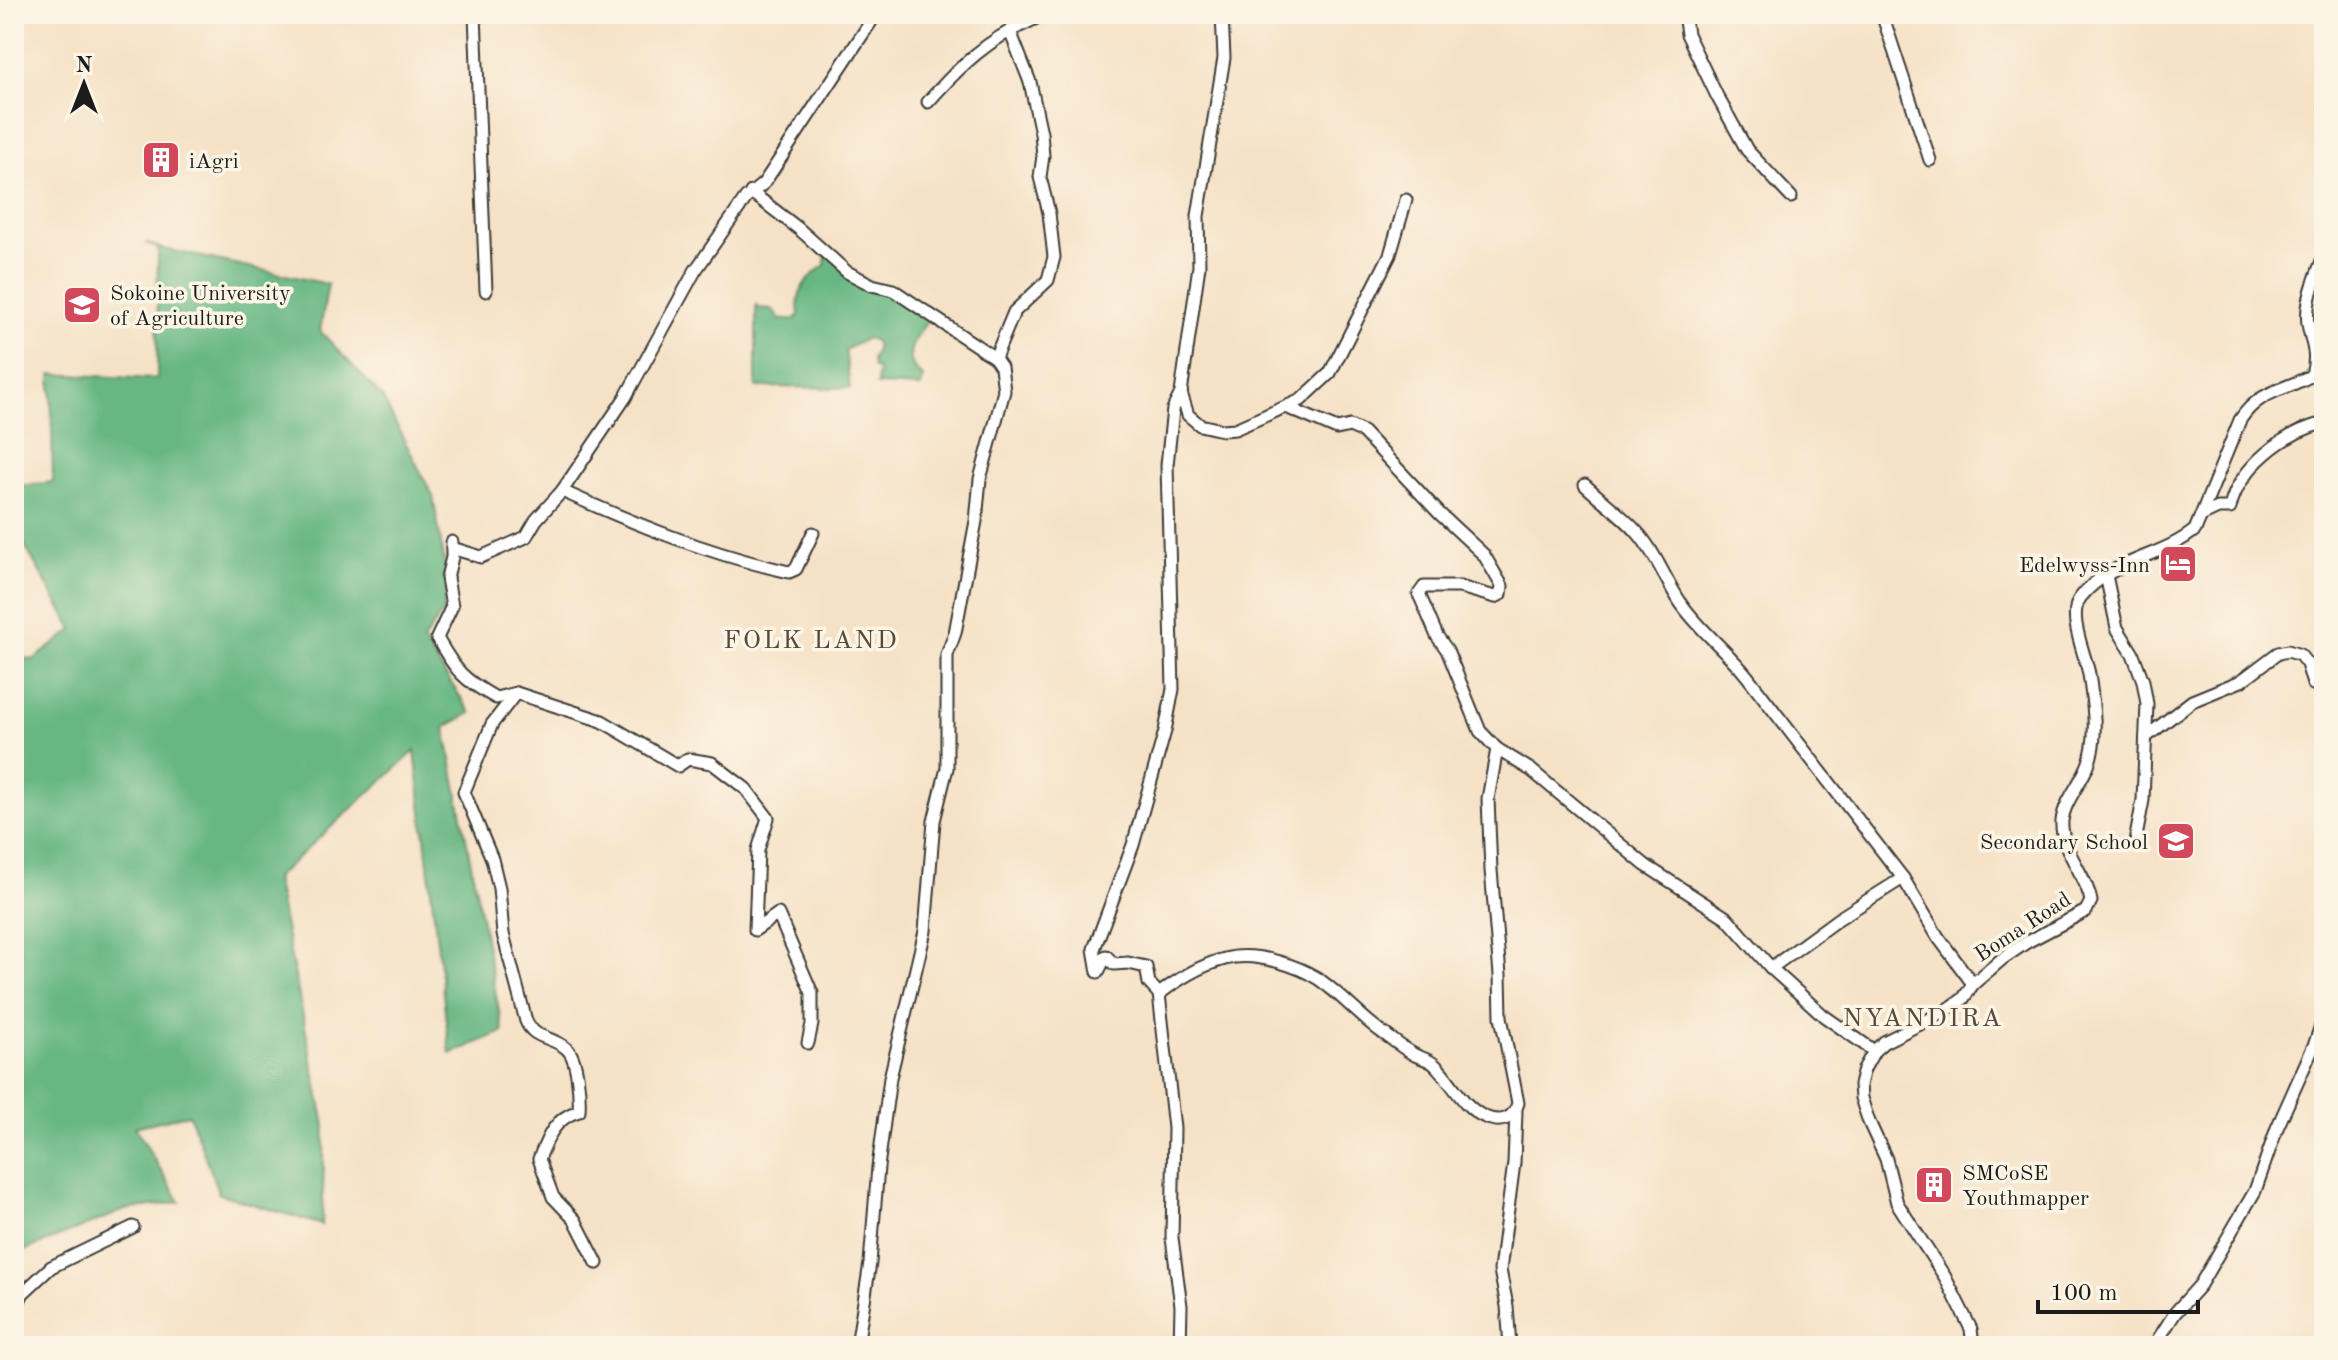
<svg xmlns="http://www.w3.org/2000/svg" width="2338" height="1360" viewBox="0 0 2338 1360" font-family="'Old Standard TT',serif">
<rect width="100%" height="100%" fill="#fcf5e5"/>
<filter id="ink" filterUnits="userSpaceOnUse"><feTurbulence type="fractalNoise" baseFrequency=".0125" numOctaves="2"/><feDisplacementMap in="SourceGraphic" scale="16" xChannelSelector="R" yChannelSelector="G"/><feConvolveMatrix kernelMatrix="1 2 1 2 8 2 1 2 1" color-interpolation-filters="sRGB"/></filter>
<filter id="wash" filterUnits="userSpaceOnUse"><feTurbulence type="fractalNoise" baseFrequency=".006" numOctaves="4" result="noise"/><feDisplacementMap in="SourceGraphic" scale="32" xChannelSelector="R" yChannelSelector="G"/><feGaussianBlur stdDeviation="1.8" result="paint"/><feColorMatrix in="noise" values="0 0 0 0 0 0 0 0 0 0 0 0 0 0 0 0 0 1.4 0 .05"/><feComposite in="paint" operator="in"/></filter>
<g filter="url(#wash)">
<rect width="100%" height="100%" fill="#f5e1c6"/>
<g fill="#68b782" stroke="#426a4f" stroke-width="2">
<path d="M 146,243 L 160,248 L 328,284 L 320,331 L 382,397 L 433,496 L 447,578 L 444,610 L 423,641 L 471,713 L 445,727 L 503,1032 L 450,1054 L 415,751 L 275,878 L 325,1125 L 322,1225 L 219,1194 L 189,1114 L 135,1127 L 180,1202 L 125,1210 L 21,1252 L 14,1273 L 14,657 L 33,660 L 73,630 L 17,532 L 19,486 L 53,482 L 51,374 L 157,379 L 158,248 Z"/>
<path d="M 826,253 L 874,286 L 929,317 C 916,340 897,355 923,377 L 921,387 L 877,385 L 878,369 L 873,368 L 872,359 L 877,347 L 875,341 L 867,338 L 845,350 L 850,388 L 756,387 L 756,305 L 759,308 L 772,309 L 780,320 L 795,319 L 799,315 C 795,291 806,278 825,265 Z"/>
</g>
</g>
<g filter="url(#ink)">
<g fill="none" stroke-linecap="round" stroke-linejoin="round">
<g stroke="#3d3a36" stroke-width="15">
<g id="street">
<path d="M 475,14 L 486,291"/>
<path d="M 1222,14 L 1224,58 L 1198,216 L 1199,266 L 1181,393 L 1188,415 L 1200,425 L 1222,430 L 1235,429 L 1301,400 L 1330,373 L 1390,255 L 1406,200"/>
<path d="M 1684,14 L 1687,34 L 1717,96 L 1747,150 L 1791,197"/>
<path d="M 1882,14 L 1930,160"/>
<path d="M 928,102 C 953,74 977,49 1010,31"/>
<path d="M 751,192 L 799,229 L 847,272 L 872,285 L 893,290 L 995,358"/>
<path d="M 1286,407 L 1337,429 L 1350,426 L 1363,432 L 1440,514 L 1484,555 L 1502,586 L 1501,594 L 1495,597 L 1460,587 L 1424,587 L 1419,594 L 1437,636 L 1447,650 L 1480,731 L 1497,749 L 1531,770 L 1645,865 L 1727,918 L 1771,968 L 1824,1016 L 1874,1051"/>
<path d="M 1585,485 C 1602,501 1622,515 1637,532 C 1657,554 1666,583 1683,606 C 1702,632 1727,651 1747,676 L 1903,878 L 1938,937 L 1973,984"/>
<path d="M 562,491 C 637,525 709,554 789,572 L 796,569 L 813,533"/>
<path d="M 2201,516 L 2218,508 L 2230,508 C 2239,467 2285,432 2324,423"/>
<path d="M 452,542 L 452,557 L 447,578 L 452,606 L 437,638 C 456,671 462,679 496,698 L 516,693 L 602,721 L 678,766 L 688,759 L 712,763 L 746,789 L 768,818 L 758,850 L 755,930 L 778,914 L 812,993 L 812,1024 L 808,1043"/>
<path d="M 452,548 L 481,557 L 526,537 L 536,520 L 562,491 L 625,398 L 695,271 L 746,198 L 764,183 L 876,14"/>
<path d="M 2106,575 L 2117,628 L 2133,654 L 2143,681 L 2147,704 L 2143,800 L 2136,837"/>
<path d="M 516,693 L 492,724 L 464,792 L 492,859 L 499,888 L 503,934 L 526,1021 C 534,1040 553,1036 567,1049 C 578,1059 580,1097 579,1111 C 555,1118 548,1136 539,1159 L 553,1197 L 575,1220 L 597,1263"/>
<path d="M 2146,737 L 2192,701 L 2241,681 L 2278,653 L 2288,651 L 2300,655 L 2307,664 L 2313,684 L 2324,688"/>
<path d="M 1771,968 L 1838,919 L 1903,878"/>
<path d="M 1159,994 C 1181,977 1207,961 1235,957 C 1260,954 1296,965 1317,978 C 1341,994 1360,1017 1383,1033 C 1393,1040 1403,1048 1413,1054 C 1420,1058 1429,1059 1435,1065 C 1452,1081 1463,1108 1485,1117 C 1501,1124 1514,1119 1518,1103 L 1501,1017 L 1500,975 L 1491,870 L 1488,799 L 1497,749"/>
<path d="M 14,1311 L 23,1293 L 51,1267 L 133,1227"/>
<path d="M 857,1346 L 870,1263 L 878,1167 L 890,1078 L 925,931 L 934,821 L 947,768 L 947,655 L 955,633 L 976,521 L 980,479 L 1004,391 L 1001,367 L 995,358 L 1014,312 L 1048,280 L 1054,257 L 1049,213 L 1040,177 L 1043,156 L 1041,133 L 1030,82 L 1010,31 L 1044,14"/>
<path d="M 1180,1346 L 1181,1306 L 1172,1238 L 1174,1128 L 1159,994 L 1149,983 L 1146,967 L 1128,963 L 1114,964 L 1106,956 L 1098,972 L 1094,949 L 1133,845 L 1165,731 L 1173,689 L 1167,465 L 1173,409 L 1181,393"/>
<path d="M 1510,1346 L 1507,1306 L 1500,1270 L 1514,1163 L 1516,1112"/>
<path d="M 1973,1346 L 1971,1329 L 1945,1277 L 1897,1203 L 1886,1159 L 1869,1122 L 1861,1098 L 1860,1085 L 1864,1069 L 1874,1051 L 1884,1042 L 1944,1012 L 1963,999 L 1973,984 L 2002,959 L 2027,942 L 2086,911 L 2091,901 C 2086,873 2060,850 2062,821 C 2064,802 2081,783 2088,765 C 2099,738 2093,703 2089,674 C 2085,653 2067,616 2080,598 C 2109,560 2161,558 2195,530 L 2240,420 C 2259,390 2284,391 2312,375 C 2318,352 2312,346 2308,324 C 2305,302 2316,276 2324,256"/>
<path d="M 2154,1346 L 2175,1313 L 2200,1285 L 2255,1191 L 2277,1128 L 2315,1043 L 2324,1017"/>
</g>
</g>
<use href="#street" stroke="#fff" stroke-width="11"/>
</g>
</g>
<defs>
<g id="building-square" transform="scale(2)"><rect x="-9" y="-9" width="18" height="18" rx="4" fill="#d1495b" stroke="#fcf5e5"/><path d="M-4-6H4V6H1V3H-1V6H-4ZM-2.5-4.3h1.7v1.8h-1.7ZM.8-4.3h1.7v1.8H.8ZM-2.5-1h1.7V.8h-1.7ZM.8-1h1.7V.8H.8Z" fill="#fff"/></g>
<g id="university-square" transform="scale(2)"><rect x="-9" y="-9" width="18" height="18" rx="4" fill="#d1495b" stroke="#fcf5e5"/><path d="M0-5L7-2L0 1L-7-2ZM-4 1L0 2.5L4 1V4Q0 6-4 4Z" fill="#fff"/></g>
<g id="hotel-square" transform="scale(2)"><rect x="-9" y="-9" width="18" height="18" rx="4" fill="#d1495b" stroke="#fcf5e5"/><path d="M-6-4.5h1.5V1H6V5H4.5V3h-9V5H-6ZM-4 0a1.8 1.8 0 1 1 3.6 0ZM.5 0V-2.5h3Q6-2.5 6 0Z" fill="#fff"/></g>
<g id="school-square" transform="scale(2)"><rect x="-9" y="-9" width="18" height="18" rx="4" fill="#d1495b" stroke="#fcf5e5"/><path d="M0-5L7-2L0 1L-7-2ZM-4 1L0 2.5L4 1V4Q0 6-4 4Z" fill="#fff"/></g>
</defs>
<g fill-rule="evenodd">
<use href="#building-square" x="161" y="160"/>
<use href="#university-square" x="82" y="305"/>
<use href="#hotel-square" x="2178" y="564"/>
<use href="#school-square" x="2176" y="841"/>
<use href="#building-square" x="1934" y="1185"/>
</g>
<g text-anchor="middle" stroke-width="7" stroke-linejoin="round" paint-order="stroke">
<g font-size="22" fill="#1c1c1c" stroke="#fcf5e5" text-anchor="start">
<text x="189" y="168">iAgri</text>
<text x="110" y="300">Sokoine University<tspan x="110" dy="25">of Agriculture</tspan></text>
<text x="2150" y="572" text-anchor="end">Edelwyss-Inn</text>
<text x="2148" y="849" text-anchor="end">Secondary School</text>
<text x="1962" y="1180">SMCoSE<tspan x="1962" dy="25">Youthmapper</tspan></text>
</g>
<g font-size="22" fill="#1c1c1c" stroke="#fcf5e5">
<text transform="translate(2022 926) rotate(-33)" y="8">Boma Road</text>
</g>
<g font-size="26" letter-spacing="2" fill="#584a3d" stroke="#fcf5e5">
<text x="811" y="648">FOLK LAND</text>
<text x="1923" y="1026">NYANDIRA</text>
</g>
</g>
<rect width="2338" height="1360" fill="none" stroke="#fcf5e5" stroke-width="48"/>
<g transform="translate(84 84)" stroke="#fcf5e5" stroke-width="6" paint-order="stroke">
<path d="M0-6L14 30L0 20L-14 30Z" fill="#1c1c1c"/>
<text y="-12" font-size="22" font-weight="bold" text-anchor="middle" fill="#1c1c1c">N</text>
</g>
<path d="M2038 1300v12h160v-12" fill="none" stroke="#1c1c1c" stroke-width="4"/>
<text x="2050" y="1300" font-size="24" fill="#1c1c1c" stroke="#fcf5e5" stroke-width="6" paint-order="stroke">100 m</text>
</svg>
